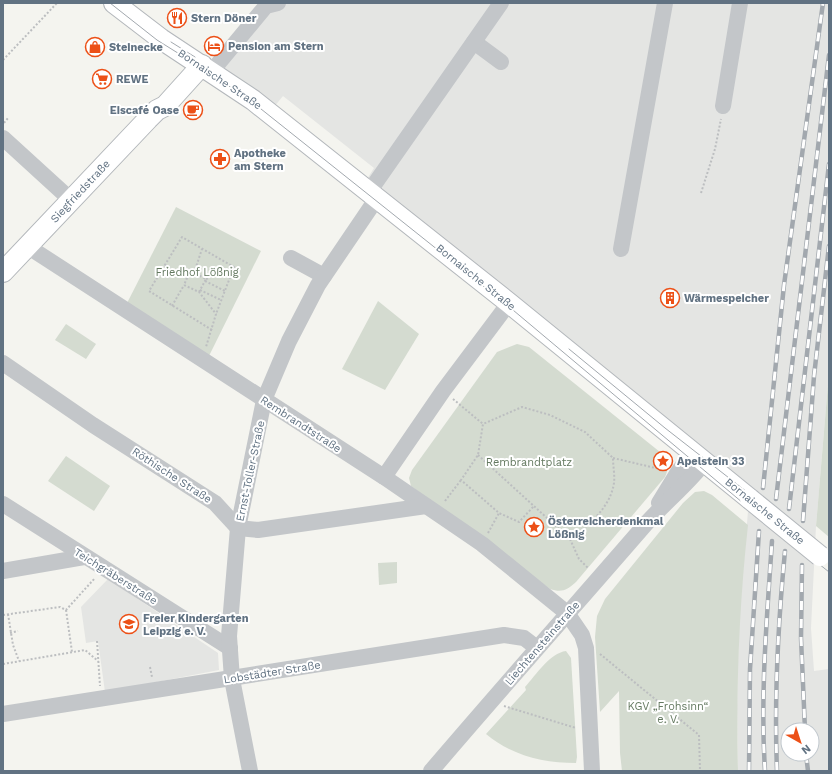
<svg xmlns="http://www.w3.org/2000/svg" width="832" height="774" viewBox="0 0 832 774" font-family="'Work Sans',sans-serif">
<rect width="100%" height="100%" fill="#f4f4ef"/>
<g fill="#e4e5e3" fill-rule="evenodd">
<path d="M 278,3 L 829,3 L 829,372 L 816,526 L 811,628 L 814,671 L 829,669 L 829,771 L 738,771 L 737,706 L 739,619 L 749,499 L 362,187 L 374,168 L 283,96 L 269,113 L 212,71 ZM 788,730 L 812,730 L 812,754 L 788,754 Z"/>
<path d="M 108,579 L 218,653 L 219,670 L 105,692 L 98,641 L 86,643 L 81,607 Z"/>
</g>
<g fill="#d4dbd0">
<path d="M 176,207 L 261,251 L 206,362 L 124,309 Z"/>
<path d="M 378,301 L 419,334 L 385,390 L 342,369 Z"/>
<path d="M 66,324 L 96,344 L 86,359 L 55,340 Z"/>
<path d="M 517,344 L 529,347 L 660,452 C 668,461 670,465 665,477 L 576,582 C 567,590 562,593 550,589 L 411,486 L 409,478 L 412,470 L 497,352 Z"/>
<path d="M 829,372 L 829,537 L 816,526 Z"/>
<path d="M 66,456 L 110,486 L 94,511 L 48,481 Z"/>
<path d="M 704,491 L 712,495 L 748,525 C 739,607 736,689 738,771 L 622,771 L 620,753 L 619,691 L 600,712 L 595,637 L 597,616 L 605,599 L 683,503 L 695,492 Z"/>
<path d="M 397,562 L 397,583 L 379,585 L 378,563 Z"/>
<path d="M 566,651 L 571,658 L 577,757 L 576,763 C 543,763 511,755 486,734 L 526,690 L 525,687 C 536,675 550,653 566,651 Z"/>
</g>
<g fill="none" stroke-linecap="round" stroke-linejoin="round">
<g stroke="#b3b7bb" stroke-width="22">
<g id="major">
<path d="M 114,3 L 161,39 L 253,100 L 509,303 L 750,499"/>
<path d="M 3,272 L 148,119 L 157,110 L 165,106 L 202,65"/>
</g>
</g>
<g stroke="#bcbec0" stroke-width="2" stroke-dasharray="2 2" stroke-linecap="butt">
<path d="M 3,60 L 57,3"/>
<path d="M 4,123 L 8,118"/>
<path d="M 701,193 L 715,149 L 721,119"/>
<path d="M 165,266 L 187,278"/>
<path d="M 194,273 L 202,249"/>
<path d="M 206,279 L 234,267"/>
<path d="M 205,281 L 225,291"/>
<path d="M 200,290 L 221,300"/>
<path d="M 199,292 L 206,279 L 190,271 L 184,285 L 199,292 L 216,314 L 206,347"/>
<path d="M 172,306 L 184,285"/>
<path d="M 212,330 L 149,291 L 182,237 L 234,267 L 216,314"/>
<path d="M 453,399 L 483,424"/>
<path d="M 478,455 L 570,539 C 589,525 610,508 614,483 C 615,476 613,466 613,458 L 585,432 L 550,415 L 522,407 L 483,424 L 478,455 L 461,480 L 499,513 L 519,522 L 534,506"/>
<path d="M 613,458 L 664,470"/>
<path d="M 445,501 L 461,480"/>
<path d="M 488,533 L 499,513"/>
<path d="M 570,539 L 579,559 L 588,568"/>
<path d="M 66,610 L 72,652"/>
<path d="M 8,614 L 13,645 L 19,661"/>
<path d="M 3,615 L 60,607 L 66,610 L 95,578"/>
<path d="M 10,633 L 18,631"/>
<path d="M 97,641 L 100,686"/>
<path d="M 600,654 L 699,735 L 700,771"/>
<path d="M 3,664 L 85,650 L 98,661"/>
<path d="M 150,667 L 152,677"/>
<path d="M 504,706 L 576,728"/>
</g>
<g stroke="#c3c6c9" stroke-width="16">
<path d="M 474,42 L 501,62"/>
<path d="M 212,71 L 266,6 L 278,3"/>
<path d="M 723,106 L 740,3"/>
<path d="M 3,138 L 71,200"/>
<path d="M 369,192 L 501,3"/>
<path d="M 27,246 L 384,477 L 482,544 L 567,613 L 582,635 L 586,648 L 592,771"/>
<path d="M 621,249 L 665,3"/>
<path d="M 291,258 L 324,276"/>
<path d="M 3,363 L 93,425 L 215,503 L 238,528 L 258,530 L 426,506"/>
<path d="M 384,477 L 443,391 L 509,303"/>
<path d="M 659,503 L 678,472 L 692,453"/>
<path d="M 3,504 L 230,648"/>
<path d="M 3,571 L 84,557"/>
<path d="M 3,714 L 504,635 L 524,638 L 537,648"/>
<path d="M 250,771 L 232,679 L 229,636 L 238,528 L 264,400 L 289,341 L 318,285 L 377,198"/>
<path d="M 431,771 C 501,689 573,608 644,526 C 663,504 686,486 704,463"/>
</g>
<use href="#major" stroke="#fff" stroke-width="20"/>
<g stroke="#a2a8ae" stroke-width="1">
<path d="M 110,3 L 157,40 L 205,70 L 251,101 L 507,305 L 749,508 L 829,572"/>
<path d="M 171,42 L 195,57"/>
<path d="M 569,349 L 665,428 L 829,556"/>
</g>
<g stroke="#a2a8ae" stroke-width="4.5">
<g id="rail">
<path d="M 763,488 L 784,285 L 823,3"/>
<path d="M 776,499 L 829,55"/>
<path d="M 789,509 L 829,164"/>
<path d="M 803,521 L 814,376 L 829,246"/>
<path d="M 802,565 L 801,638 L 805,730"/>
<path d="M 806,754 L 808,771"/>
<path d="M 749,771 L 750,669 L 759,531"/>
<path d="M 765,771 C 760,695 767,617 772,541"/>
<path d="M 777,771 C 774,698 778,624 785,551"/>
</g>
</g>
<use href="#rail" stroke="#fff" stroke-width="3" stroke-dasharray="9" stroke-linecap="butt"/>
<g stroke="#b3b7bb" stroke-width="22" stroke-linecap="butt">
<path id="major-bridge" d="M 750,499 L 820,556"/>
</g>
<use href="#major-bridge" stroke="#fff" stroke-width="20"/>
</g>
<defs>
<g id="restaurant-ring" transform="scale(1)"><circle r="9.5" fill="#fff" stroke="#ec5017" stroke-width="1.5"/><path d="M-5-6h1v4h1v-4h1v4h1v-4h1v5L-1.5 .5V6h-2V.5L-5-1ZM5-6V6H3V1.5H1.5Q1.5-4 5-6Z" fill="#ec5017"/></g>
<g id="hotel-ring" transform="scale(1)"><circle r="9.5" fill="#fff" stroke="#ec5017" stroke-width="1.5"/><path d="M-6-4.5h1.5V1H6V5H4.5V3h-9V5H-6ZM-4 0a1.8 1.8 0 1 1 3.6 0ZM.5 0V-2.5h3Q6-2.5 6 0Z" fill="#ec5017"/></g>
<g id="shop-ring" transform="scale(1)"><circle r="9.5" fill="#fff" stroke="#ec5017" stroke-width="1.5"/><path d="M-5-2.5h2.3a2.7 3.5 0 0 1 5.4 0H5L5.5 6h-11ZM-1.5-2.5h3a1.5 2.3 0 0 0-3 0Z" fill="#ec5017"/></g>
<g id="supermarket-ring" transform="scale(1)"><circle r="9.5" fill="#fff" stroke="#ec5017" stroke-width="1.5"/><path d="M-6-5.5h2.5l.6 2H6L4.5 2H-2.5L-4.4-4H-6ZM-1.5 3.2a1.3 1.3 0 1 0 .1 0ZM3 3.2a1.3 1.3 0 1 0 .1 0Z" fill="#ec5017"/></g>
<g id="cafe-ring" transform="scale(1)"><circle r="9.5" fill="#fff" stroke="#ec5017" stroke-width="1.5"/><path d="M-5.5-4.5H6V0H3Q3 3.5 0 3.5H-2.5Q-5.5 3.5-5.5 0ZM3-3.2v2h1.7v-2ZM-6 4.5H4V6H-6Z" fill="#ec5017"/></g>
<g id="pharmacy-ring" transform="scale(1)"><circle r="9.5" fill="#fff" stroke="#ec5017" stroke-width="1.5"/><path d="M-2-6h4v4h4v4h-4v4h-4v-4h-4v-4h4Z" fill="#ec5017"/></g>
<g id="building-ring" transform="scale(1)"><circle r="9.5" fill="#fff" stroke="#ec5017" stroke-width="1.5"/><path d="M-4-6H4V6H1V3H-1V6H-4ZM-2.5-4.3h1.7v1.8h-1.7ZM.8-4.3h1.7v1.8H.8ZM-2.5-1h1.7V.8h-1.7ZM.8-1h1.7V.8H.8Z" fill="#ec5017"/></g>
<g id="sight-ring" transform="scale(1)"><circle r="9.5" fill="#fff" stroke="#ec5017" stroke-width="1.5"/><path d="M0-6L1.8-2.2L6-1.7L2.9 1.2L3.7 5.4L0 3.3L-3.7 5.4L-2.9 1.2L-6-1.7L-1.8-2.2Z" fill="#ec5017"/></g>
<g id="school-ring" transform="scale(1)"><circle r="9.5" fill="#fff" stroke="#ec5017" stroke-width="1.5"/><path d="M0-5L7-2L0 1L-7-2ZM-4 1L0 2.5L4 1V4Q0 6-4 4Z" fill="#ec5017"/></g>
</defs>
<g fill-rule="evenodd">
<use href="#restaurant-ring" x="177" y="18"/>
<use href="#hotel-ring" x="214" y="46"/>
<use href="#shop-ring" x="95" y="47"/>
<use href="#supermarket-ring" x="102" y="79"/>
<use href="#cafe-ring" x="193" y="110"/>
<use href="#pharmacy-ring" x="220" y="159"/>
<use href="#building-ring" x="670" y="298"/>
<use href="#sight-ring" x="663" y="461"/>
<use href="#sight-ring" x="534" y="527"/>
<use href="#school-ring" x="129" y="624"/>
</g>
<g text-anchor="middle" stroke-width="4" stroke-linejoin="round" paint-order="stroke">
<g font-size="11" font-weight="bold" fill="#617282" stroke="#fff" text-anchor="start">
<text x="191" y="22">Stern Döner</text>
<text x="228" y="50">Pension am Stern</text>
<text x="109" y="51">Steinecke</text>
<text x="116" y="83">REWE</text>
<text x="179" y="114" text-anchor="end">Eiscafé Oase</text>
<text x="234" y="157">Apotheke<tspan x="234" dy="13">am Stern</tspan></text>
<text x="684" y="302">Wärmespeicher</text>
<text x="677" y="465">Apelstein 33</text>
<text x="548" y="525">Österreicherdenkmal<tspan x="548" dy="13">Lößnig</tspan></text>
<text x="143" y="622">Freier Kindergarten<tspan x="143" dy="13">Leipzig e. V.</tspan></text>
</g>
<g font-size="11" fill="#617282" stroke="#fff">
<text transform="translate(220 79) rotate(34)" y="4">Bornaische Straße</text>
<text transform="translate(80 191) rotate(-47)" y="4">Siegfriedstraße</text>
<text transform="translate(476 277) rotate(39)" y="4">Bornaische Straße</text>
<text transform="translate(301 424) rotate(33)" y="4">Rembrandtstraße</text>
<text transform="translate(250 471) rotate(-78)" y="4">Ernst-Toller-Straße</text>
<text transform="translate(172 475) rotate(33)" y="4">Röthische Straße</text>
<text transform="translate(765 511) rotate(39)" y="4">Bornaische Straße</text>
<text transform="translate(116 576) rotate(32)" y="4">Teichgräberstraße</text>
<text transform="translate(542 643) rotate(-49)" y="4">Liechtensteinstraße</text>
<text transform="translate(272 672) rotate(-9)" y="4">Lobstädter Straße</text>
</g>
<g font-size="11" fill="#647960" stroke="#fff">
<text x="197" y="276">Friedhof Lößnig</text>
<text x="529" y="466">Rembrandtplatz</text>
<text x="668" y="710">KGV „Frohsinn“<tspan x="668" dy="13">e. V.</tspan></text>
</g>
</g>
<rect width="832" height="774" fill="none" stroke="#617282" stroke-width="8"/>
<g transform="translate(800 742) rotate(141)"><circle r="19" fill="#ffffff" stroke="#c0c7cd"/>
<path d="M0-3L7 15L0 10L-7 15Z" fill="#ec5017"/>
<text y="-6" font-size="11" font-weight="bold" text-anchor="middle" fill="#617282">N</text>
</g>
</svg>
